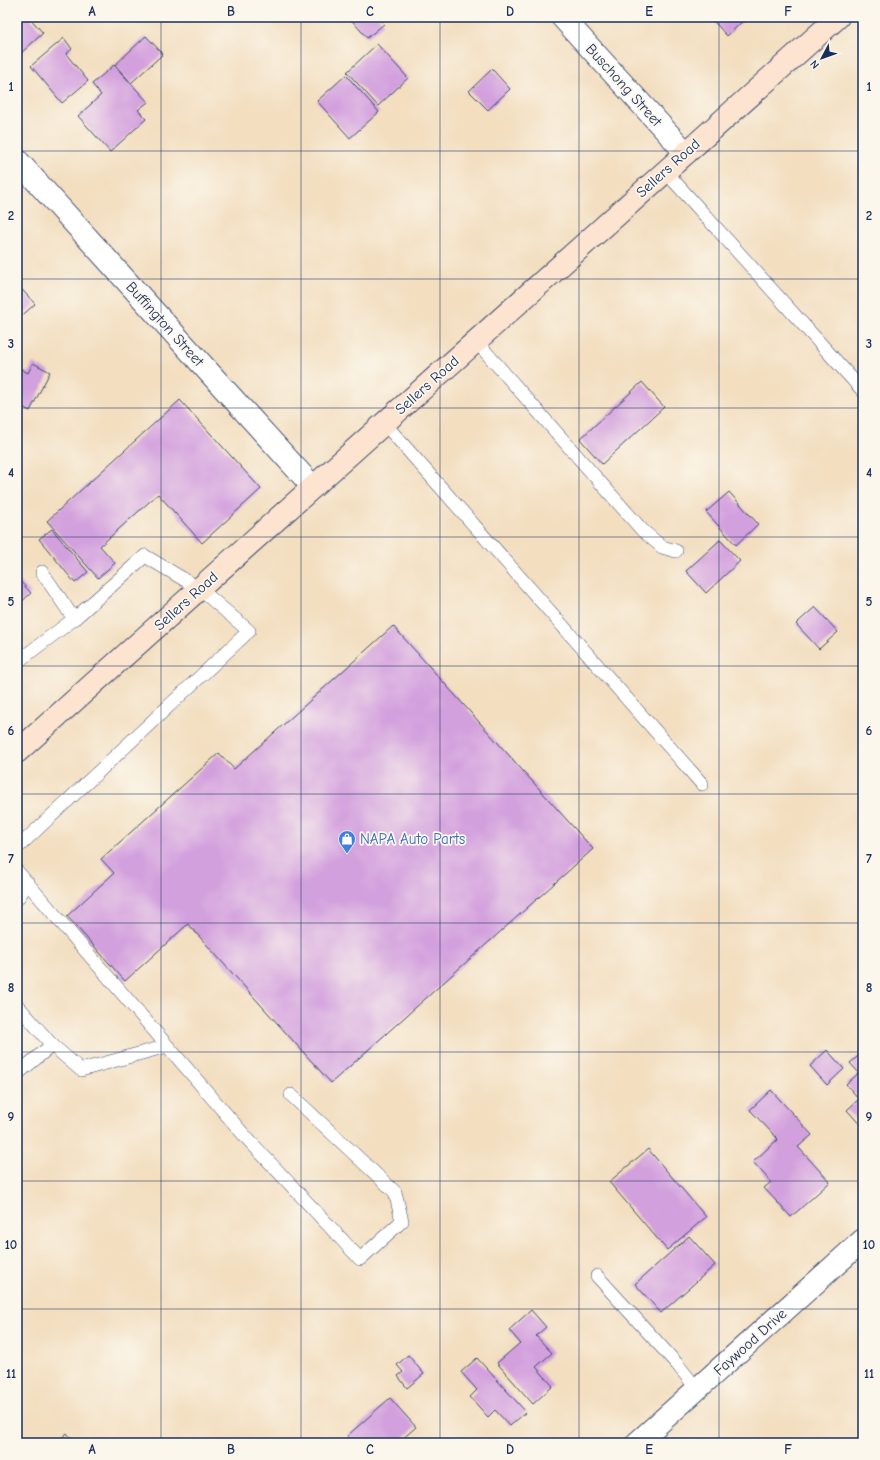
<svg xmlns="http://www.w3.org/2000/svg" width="880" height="1460" viewBox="0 0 880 1460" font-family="'Comic Neue',sans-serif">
<rect width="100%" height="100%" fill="#fbf7ec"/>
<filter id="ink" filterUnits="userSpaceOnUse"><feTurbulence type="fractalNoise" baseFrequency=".025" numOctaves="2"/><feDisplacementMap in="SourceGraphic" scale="8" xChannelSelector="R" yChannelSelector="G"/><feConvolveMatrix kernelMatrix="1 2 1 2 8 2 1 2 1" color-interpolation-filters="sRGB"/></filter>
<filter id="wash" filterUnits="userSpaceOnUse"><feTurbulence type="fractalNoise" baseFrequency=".012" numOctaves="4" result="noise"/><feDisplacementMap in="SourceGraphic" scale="16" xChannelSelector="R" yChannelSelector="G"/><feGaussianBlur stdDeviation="0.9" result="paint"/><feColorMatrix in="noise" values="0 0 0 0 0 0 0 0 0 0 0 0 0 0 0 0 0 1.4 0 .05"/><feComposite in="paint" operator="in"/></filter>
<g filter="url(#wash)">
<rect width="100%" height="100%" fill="#f3dec0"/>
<g id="blocks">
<g fill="#d3a0de">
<path d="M 17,17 L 29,17 L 43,33 L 20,54 L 17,51 Z"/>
<path d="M 349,17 L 378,17 L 384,24 L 367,38 Z"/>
<path d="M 710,17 L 747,17 L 727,36 Z"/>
<path d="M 146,36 L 163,54 L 131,83 L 115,65 Z"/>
<path d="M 64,38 L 72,49 L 66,54 L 88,81 L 62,103 L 31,66 Z"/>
<path d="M 377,44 L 408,78 L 378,106 L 347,72 Z"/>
<path d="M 114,65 L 148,102 L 138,110 L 146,119 L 110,152 L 78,116 L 101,95 L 92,84 Z"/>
<path d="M 492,69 L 510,89 L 488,110 L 469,91 Z"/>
<path d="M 346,75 L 379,112 L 350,138 L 317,101 Z"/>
<path d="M 17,284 L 35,304 L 17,320 Z"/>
<path d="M 33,363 L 50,372 L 30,411 L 17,404 L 17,367 L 28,373 Z"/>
<path d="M 642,382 L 664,407 L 602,464 L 580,439 Z"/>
<path d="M 180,400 L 261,489 L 202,543 L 158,494 L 100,546 L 115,563 L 98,578 L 47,521 Z"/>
<path d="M 729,492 L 758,524 L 736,545 L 706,512 Z"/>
<path d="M 52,529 L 88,572 L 75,583 L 39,539 Z"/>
<path d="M 720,540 L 740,561 L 706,593 L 686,571 Z"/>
<path d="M 17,578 L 31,593 L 17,606 Z"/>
<path d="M 815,607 L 838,632 L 819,649 L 796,624 Z"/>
<path d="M 393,626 L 593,849 L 331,1083 L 188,924 L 125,981 L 67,916 L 114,873 L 101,859 L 219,753 L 234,769 Z"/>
<path d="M 827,1050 L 844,1069 L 827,1085 L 810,1066 Z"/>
<path d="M 863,1052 L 863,1128 L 847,1110 L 859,1099 L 846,1084 L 859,1073 L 850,1063 Z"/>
<path d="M 771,1090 L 812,1135 L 798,1147 L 830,1182 L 791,1217 L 764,1188 L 771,1182 L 753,1162 L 778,1139 L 750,1110 Z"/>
<path d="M 648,1149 L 706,1217 L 667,1250 L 609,1182 Z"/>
<path d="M 689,1236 L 715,1265 L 661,1313 L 635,1284 Z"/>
<path d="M 531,1310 L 546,1327 L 536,1336 L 552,1353 L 536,1367 L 553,1386 L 533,1404 L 497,1363 L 520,1343 L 509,1330 Z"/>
<path d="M 408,1355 L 424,1374 L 407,1388 L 398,1376 L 403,1372 L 397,1365 Z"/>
<path d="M 477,1358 L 526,1412 L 510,1426 L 495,1410 L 488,1417 L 470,1397 L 477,1390 L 461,1372 Z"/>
<path d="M 390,1398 L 416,1427 L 400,1441 L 402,1443 L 353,1443 L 347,1436 Z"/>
<path d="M 67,1433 L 75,1443 L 56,1443 Z"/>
</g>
</g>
</g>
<g filter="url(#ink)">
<use href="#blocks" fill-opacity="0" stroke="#3b496d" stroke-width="1"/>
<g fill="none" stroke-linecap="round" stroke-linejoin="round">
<g stroke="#3b496d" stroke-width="14">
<g id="lane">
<path d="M 665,171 L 863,391"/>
<path d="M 476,341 L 642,530 L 662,547 L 676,551"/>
<path d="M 384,423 L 702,784"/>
<path d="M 42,572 L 74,619"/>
<path d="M 17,662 L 74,619 L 145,556 L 200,589 L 249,631 L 17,848"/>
<path d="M 17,871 L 244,1135 L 360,1259 L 402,1221 L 395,1192 L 291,1095"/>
<path d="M 17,899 L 28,883"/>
<path d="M 17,1005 L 52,1045 L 17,1074"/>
<path d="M 52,1045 L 81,1070 L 167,1046"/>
<path d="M 597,1276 L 677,1364 L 697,1389"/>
</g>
</g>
<g stroke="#3b496d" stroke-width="24">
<g id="street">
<path d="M 562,17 L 686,153"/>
<path d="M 17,160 L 313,487"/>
<path d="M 637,1443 L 863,1240"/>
</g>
</g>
<g stroke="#3b496d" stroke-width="24">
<path id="secondary" d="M 17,752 L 838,17"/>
</g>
<use href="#lane" stroke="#fff" stroke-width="13"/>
<use href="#street" stroke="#fff" stroke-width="22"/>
<use href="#secondary" stroke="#fde4d1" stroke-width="22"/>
</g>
</g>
<path fill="none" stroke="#1b2f5e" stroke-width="1" stroke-opacity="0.55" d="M 161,17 L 161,1443M 301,17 L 301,1443M 440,17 L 440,1443M 579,17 L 579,1443M 719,17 L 719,1443M 17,151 L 863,151M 17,279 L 863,279M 17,408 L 863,408M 17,537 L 863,537M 17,666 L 863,666M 17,794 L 863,794M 17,923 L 863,923M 17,1052 L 863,1052M 17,1181 L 863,1181M 17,1309 L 863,1309"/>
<defs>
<g id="shop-pin" transform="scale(0.9)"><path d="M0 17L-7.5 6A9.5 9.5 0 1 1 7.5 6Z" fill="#3f7fe0" stroke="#fbf7ec"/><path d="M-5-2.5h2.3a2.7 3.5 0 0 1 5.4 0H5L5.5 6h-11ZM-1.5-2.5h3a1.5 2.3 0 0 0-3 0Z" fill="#fff"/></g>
</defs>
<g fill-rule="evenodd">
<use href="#shop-pin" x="347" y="839"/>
</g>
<g text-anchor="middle" stroke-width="3.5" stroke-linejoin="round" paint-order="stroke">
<g font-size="15" fill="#1b2f5e" stroke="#fbf7ec">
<text transform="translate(624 85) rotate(48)" y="5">Buschong Street</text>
<text transform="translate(668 168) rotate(-42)" y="5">Sellers Road</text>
<text transform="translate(165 324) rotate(48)" y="5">Buffington Street</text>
<text transform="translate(427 385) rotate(-42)" y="5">Sellers Road</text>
<text transform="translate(186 601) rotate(-42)" y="5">Sellers Road</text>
<text transform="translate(750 1342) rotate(-42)" y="5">Faywood Drive</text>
</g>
<g font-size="15" fill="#366cbe" stroke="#fbf7ec" text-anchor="start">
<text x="360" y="844">NAPA Auto Parts</text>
</g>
</g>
<rect width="880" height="1460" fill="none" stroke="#fbf7ec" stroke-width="44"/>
<g transform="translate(822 58) rotate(229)" stroke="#fbf7ec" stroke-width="3" paint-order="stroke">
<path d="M0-3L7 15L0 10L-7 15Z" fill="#1b2f5e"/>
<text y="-6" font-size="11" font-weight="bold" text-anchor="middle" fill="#1b2f5e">N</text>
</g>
<rect x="22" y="22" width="836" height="1416" fill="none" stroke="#1b2f5e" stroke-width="1.5"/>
<g font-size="13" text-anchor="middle" font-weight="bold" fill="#1b2f5e">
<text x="92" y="16">A</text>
<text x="231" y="16">B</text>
<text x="370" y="16">C</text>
<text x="510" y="16">D</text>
<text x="649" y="16">E</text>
<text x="788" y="16">F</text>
<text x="11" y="91">1</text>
<text x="869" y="91">1</text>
<text x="11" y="220">2</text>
<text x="869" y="220">2</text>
<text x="11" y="348">3</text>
<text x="869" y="348">3</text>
<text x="11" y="477">4</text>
<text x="869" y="477">4</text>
<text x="11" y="606">5</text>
<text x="869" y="606">5</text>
<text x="11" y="735">6</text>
<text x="869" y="735">6</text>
<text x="11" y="863">7</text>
<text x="869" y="863">7</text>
<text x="11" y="992">8</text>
<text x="869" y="992">8</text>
<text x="11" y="1121">9</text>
<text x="869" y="1121">9</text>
<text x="11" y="1249">10</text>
<text x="869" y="1249">10</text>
<text x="11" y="1378">11</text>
<text x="869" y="1378">11</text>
<text x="92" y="1454">A</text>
<text x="231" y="1454">B</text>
<text x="370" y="1454">C</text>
<text x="510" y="1454">D</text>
<text x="649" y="1454">E</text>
<text x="788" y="1454">F</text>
</g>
</svg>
